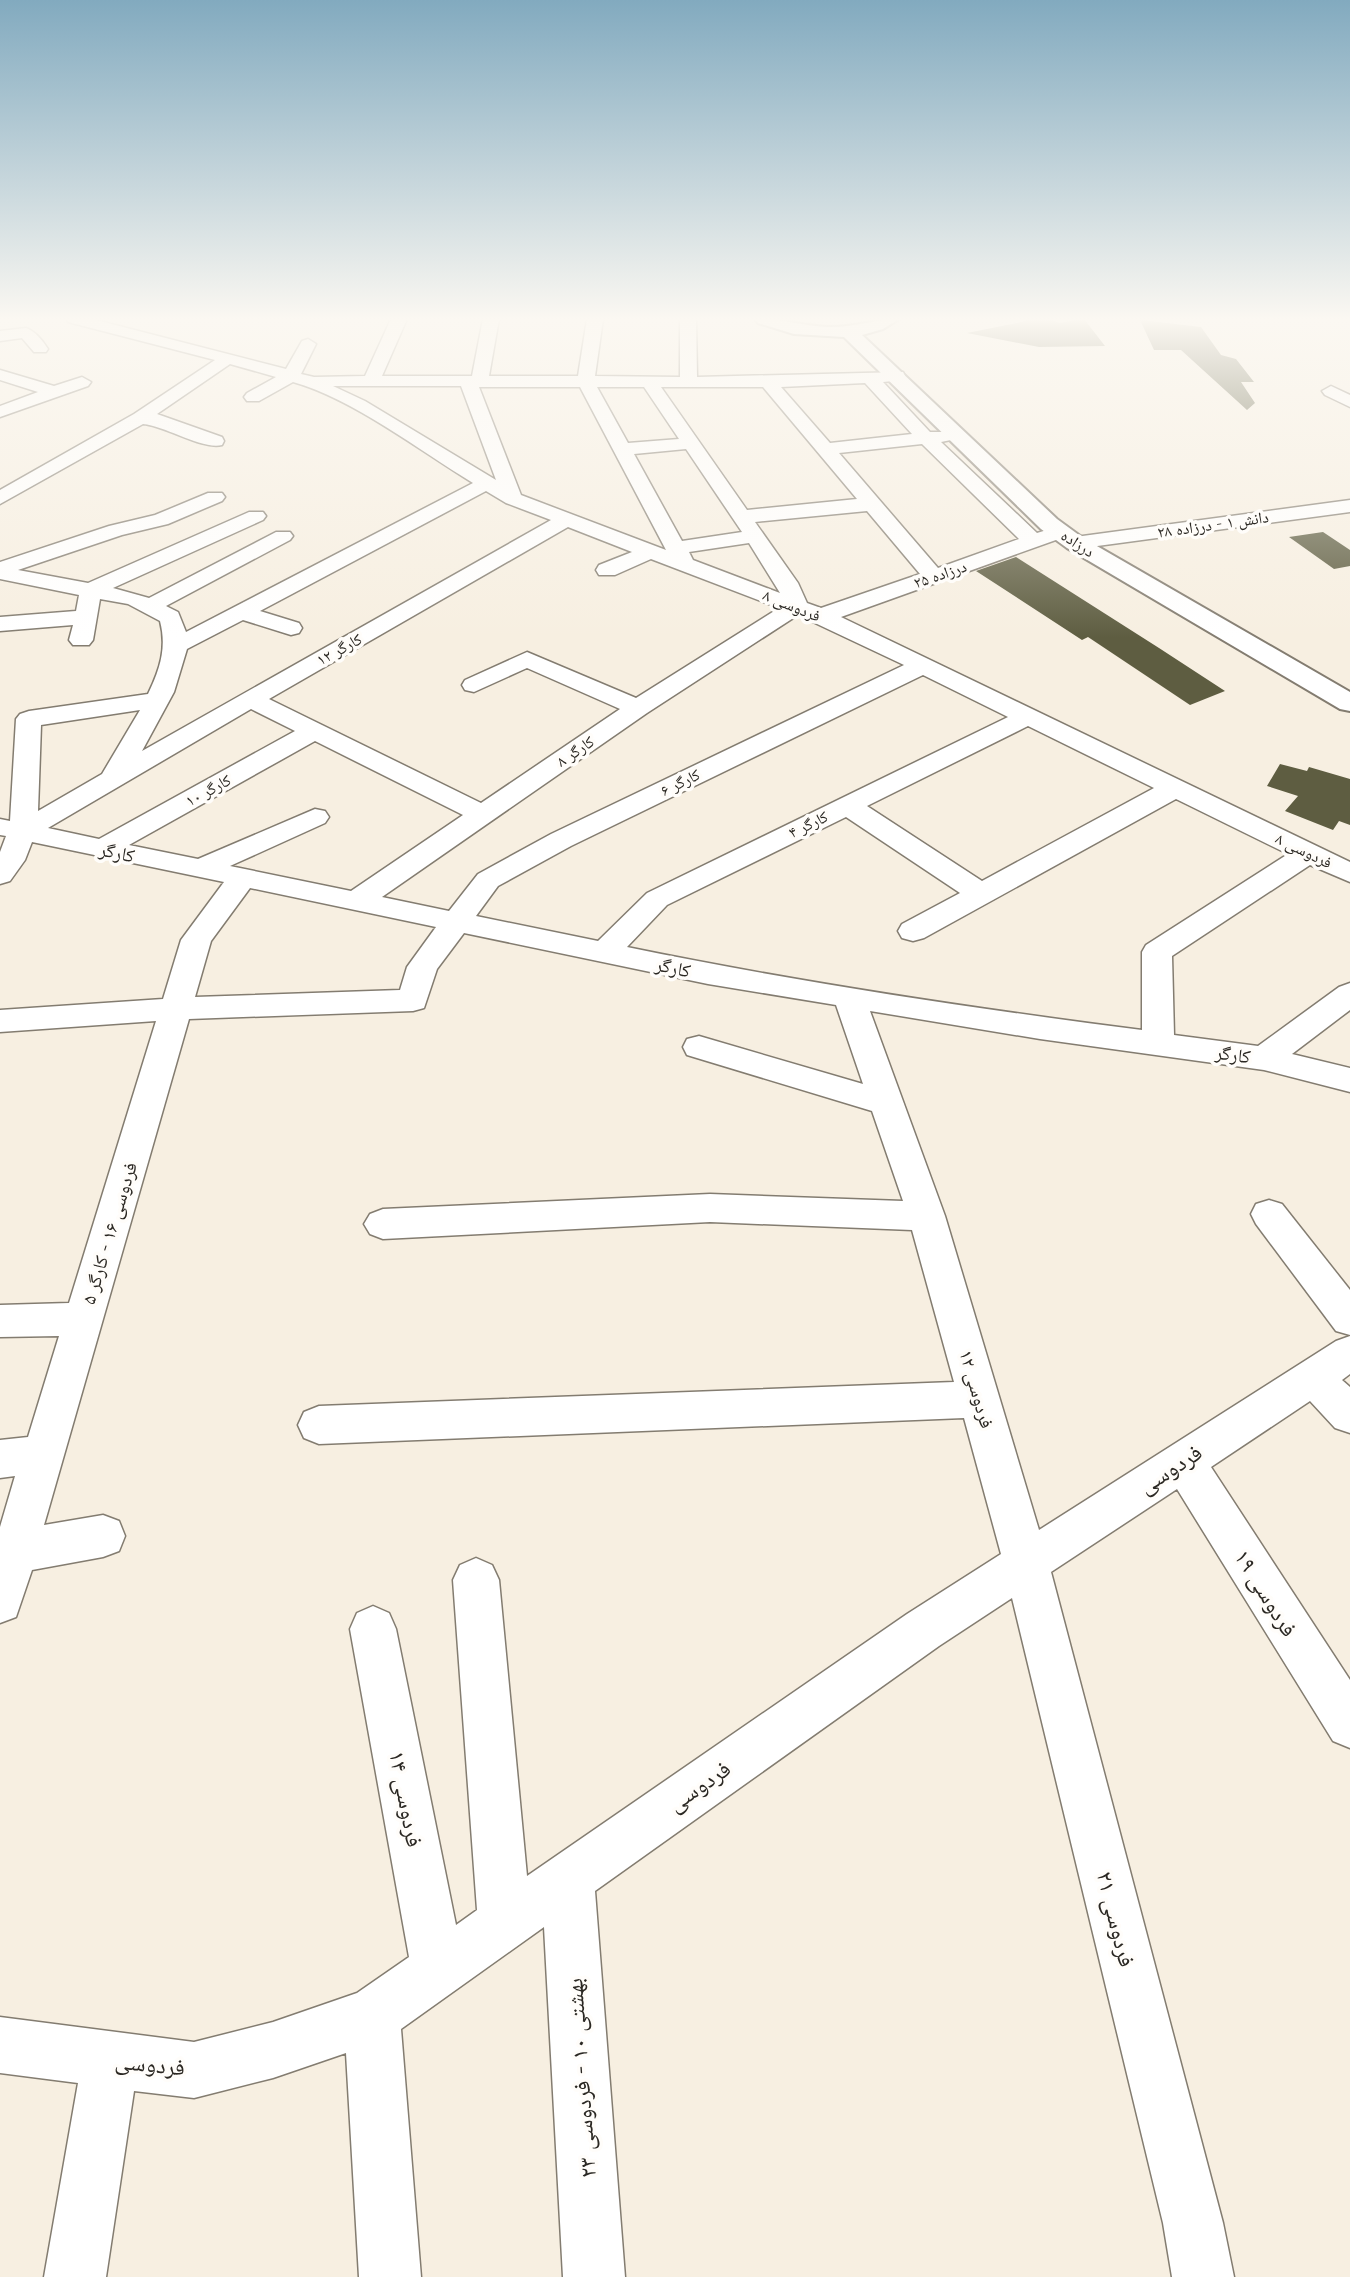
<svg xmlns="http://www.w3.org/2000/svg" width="1350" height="2277" viewBox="0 0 1350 2277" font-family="Quicksand,'Noto Naskh Arabic',sans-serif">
<rect width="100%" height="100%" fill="#f7efe1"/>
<g fill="#5e5d41">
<path d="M 1036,319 L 1048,319 L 1059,323 L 1084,319 L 1105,346 L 1039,347 L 967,333 Z"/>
<path d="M 1140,320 L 1201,327 L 1221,355 L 1236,359 L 1254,382 L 1241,382 L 1255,403 L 1247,410 L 1181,350 L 1154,350 Z"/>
<path d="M 1323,532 L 1350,550 L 1350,566 L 1334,569 L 1289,537 Z"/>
<path d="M 1016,557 L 1159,648 L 1225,691 L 1190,705 L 1088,637 L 1082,640 L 976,571 Z"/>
<path d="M 1280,764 L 1307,771 L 1309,767 L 1350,779 L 1350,825 L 1339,821 L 1333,830 L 1285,811 L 1298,796 L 1267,786 Z"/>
</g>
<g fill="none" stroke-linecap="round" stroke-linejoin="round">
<g stroke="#837c70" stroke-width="3">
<g id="minor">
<path d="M 66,319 L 92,319 L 286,369 L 302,341 L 308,339 L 316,344 L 301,374 L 314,377 L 365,376 L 391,319 L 407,319 L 382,376 L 472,376 L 483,319 L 499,319 L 489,376 L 578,376 L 587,319 L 603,319 L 595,376 L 680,377 L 680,319 L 696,319 L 697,377 L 903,372 L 905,376 L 903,380 L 883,382 L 930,432 L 951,432 L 953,436 L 951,440 L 941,442 L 1037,533 L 1060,526 L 1067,528 L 1070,532 L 1067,536 L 841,617 L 1350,862 L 1350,882 L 1310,865 L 1172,956 L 1174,1035 L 1258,1046 L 1339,987 L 1350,983 L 1350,1010 L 1292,1054 L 1350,1068 L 1350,1092 L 1264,1070 L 1040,1039 L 870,1011 L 945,1216 L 1039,1530 L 1336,1341 L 1350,1336 L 1350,1374 L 1342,1380 L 1350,1387 L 1350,1433 L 1335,1428 L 1310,1401 L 1211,1467 L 1350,1680 L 1350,1748 L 1333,1741 L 1177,1489 L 1051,1572 L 1223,2223 L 1234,2277 L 1172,2277 L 1163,2223 L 1012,1598 L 939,1646 L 595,1891 L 625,2277 L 563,2277 L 544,1927 L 401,2029 L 421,2277 L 359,2277 L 346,2053 L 273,2078 L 194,2098 L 134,2091 L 106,2277 L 44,2277 L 78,2083 L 0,2073 L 0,2017 L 194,2042 L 273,2022 L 357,1993 L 409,1957 L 350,1629 L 357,1613 L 373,1606 L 389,1613 L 396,1629 L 456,1925 L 477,1910 L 453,1580 L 460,1565 L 476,1558 L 492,1565 L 499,1580 L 527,1876 L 907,1614 L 1001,1554 L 964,1418 L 319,1444 L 304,1438 L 298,1425 L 304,1412 L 319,1406 L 954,1382 L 912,1230 L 710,1222 L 383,1239 L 370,1234 L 364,1224 L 370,1214 L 383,1209 L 710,1194 L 903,1201 L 872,1111 L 687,1055 L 683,1047 L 687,1039 L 699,1036 L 863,1084 L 836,1005 L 708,984 L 464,933 L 437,969 L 424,1008 L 413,1011 L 189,1019 L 44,1525 L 103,1515 L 119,1521 L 125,1536 L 119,1551 L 103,1557 L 32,1570 L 16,1617 L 0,1623 L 0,1527 L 15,1476 L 0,1478 L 0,1440 L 28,1437 L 59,1336 L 0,1337 L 0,1305 L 69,1303 L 156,1021 L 0,1032 L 0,1010 L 163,999 L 181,940 L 224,882 L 32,842 L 25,860 L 10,881 L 0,884 L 0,852 L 6,836 L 0,835 L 0,819 L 10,821 L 16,719 L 20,714 L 29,711 L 148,694 C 160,669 167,648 160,621 L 128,604 L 100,599 L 93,640 L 89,645 L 73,645 L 69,640 L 73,625 L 0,631 L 0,617 L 76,611 L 79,595 L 0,579 L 0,562 L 109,526 L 155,515 L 208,493 L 222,493 L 225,497 L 222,501 L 168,524 L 122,535 L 18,570 L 88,583 L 249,512 L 263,512 L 266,516 L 263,520 L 113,588 L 149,598 L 276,532 L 290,532 L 293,536 L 290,540 L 166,606 L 178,612 L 186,632 L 473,483 C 419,450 353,399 293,382 L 259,401 L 247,401 L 244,397 L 247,393 L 276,377 L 230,364 L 157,414 L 222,437 L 224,441 L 222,445 C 202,450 166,426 143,424 L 0,504 L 0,490 L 134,414 L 215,360 L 68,322 ZM 865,383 L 912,434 L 830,443 L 781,387 ZM 333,386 L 461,386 L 496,480 L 365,401 ZM 479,387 L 580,387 L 666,550 L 521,495 ZM 597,387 L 644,387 L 679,439 L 628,443 ZM 661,387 L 763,387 L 857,499 L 747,510 ZM 922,444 L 1019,539 L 938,568 L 839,453 ZM 686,449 L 742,532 L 682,541 L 634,454 ZM 486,491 L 506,503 L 551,520 L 142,751 L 174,692 L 187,649 L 243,620 L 291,635 L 299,633 L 302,628 L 299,623 L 260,611 ZM 867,511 L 920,574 L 821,608 L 807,603 L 798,583 L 755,522 ZM 568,527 L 632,552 L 599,565 L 596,570 L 599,575 L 615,575 L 651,559 L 779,608 L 636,698 L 527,652 L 465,680 L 462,685 L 465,690 L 474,692 L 527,668 L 620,709 L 481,803 L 269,699 ZM 749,543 L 780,593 L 693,560 L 689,552 ZM 798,615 L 904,665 L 551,834 L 478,874 L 449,911 L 382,897 L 647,713 ZM 923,675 L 1008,717 L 647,893 L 598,941 L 476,916 L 498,886 L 571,846 ZM 251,709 L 295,731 L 99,839 L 48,828 ZM 140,710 L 102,774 L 38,811 L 41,725 ZM 1028,726 L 1154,788 L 982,881 L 867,806 ZM 315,741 L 463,815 L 351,891 L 230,866 L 325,823 L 329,817 L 325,811 L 315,809 L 198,859 L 129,845 ZM 1176,799 L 1288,854 L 1146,945 L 1142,952 L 1142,1030 C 970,1008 797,982 627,947 L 667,905 L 846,817 L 960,893 L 902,924 L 898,931 L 902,938 L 913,941 L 924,938 ZM 250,888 L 436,927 L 407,967 L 400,990 L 195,997 L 211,941 Z"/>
<path d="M 26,328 C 35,331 43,341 48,349 L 46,352 L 34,352 L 22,338 L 0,341 L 0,331 Z"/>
<path d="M 0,370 L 54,386 L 82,377 L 91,382 L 88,386 L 0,417 L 0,406 L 38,392 L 0,380 Z"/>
<path d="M 1331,386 L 1350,395 L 1350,407 L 1325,395 L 1322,391 Z"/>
<path d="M 1350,500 L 1350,512 L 1075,549 L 1068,547 L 1065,543 L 1068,539 L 1075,537 Z"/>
<path d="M 1269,1200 L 1282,1204 L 1350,1290 L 1350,1335 L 1336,1331 L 1256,1224 L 1251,1214 L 1256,1204 Z"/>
</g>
</g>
<g stroke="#837c70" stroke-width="4">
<path id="major" d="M 755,319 C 780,318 803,326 828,327 C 853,328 875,319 899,319 L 883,329 L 862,335 L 1057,519 L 1083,538 L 1350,692 L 1350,711 L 1340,709 L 1067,548 L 1041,529 L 844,337 L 794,334 L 758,323 Z"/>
</g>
<use href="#minor" fill="#fff" fill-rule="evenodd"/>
<use href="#major" fill="#fff" fill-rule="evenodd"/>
</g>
<linearGradient id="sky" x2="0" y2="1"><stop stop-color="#82aabf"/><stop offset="0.5" stop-color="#fbf8f2"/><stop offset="1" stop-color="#fbf8f2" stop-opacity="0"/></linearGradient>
<rect width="1350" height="638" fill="url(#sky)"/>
<g text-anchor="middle" stroke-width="7" stroke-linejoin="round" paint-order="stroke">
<g font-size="16" fill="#2b2823" stroke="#fffdfa">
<text transform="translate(1213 524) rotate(-8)" y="6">دانش ۱ - درزاده ۲۸</text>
<text transform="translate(1078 543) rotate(33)" y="6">درزاده</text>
<text transform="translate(940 574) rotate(-19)" y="6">درزاده ۲۵</text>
<text transform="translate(792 605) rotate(22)" y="6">فردوسی ۸</text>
<text transform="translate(339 649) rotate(-29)" y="6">کارگر ۱۲</text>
<text transform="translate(575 751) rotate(-34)" y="6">کارگر ۸</text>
<text transform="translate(680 782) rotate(-26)" y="6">کارگر ۶</text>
<text transform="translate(208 790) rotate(-29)" y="6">کارگر ۱۰</text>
<text transform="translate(808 824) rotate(-26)" y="6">کارگر ۴</text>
<text transform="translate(1304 850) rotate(26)" y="6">فردوسی ۸</text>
</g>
<g font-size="19" fill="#2b2823" stroke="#fffdfa">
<text transform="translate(117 852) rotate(12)" y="7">کارگر</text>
<text transform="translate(673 967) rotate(12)" y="7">کارگر</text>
<text transform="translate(1233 1054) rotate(8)" y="7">کارگر</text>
<text transform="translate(109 1233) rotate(-73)" y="7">فردوسی ۱۶ - کارگر ۵</text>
<text transform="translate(977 1389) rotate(74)" y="7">فردوسی ۱۲</text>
</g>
<g font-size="23" fill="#2b2823" stroke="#fffdfa">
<text transform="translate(1170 1469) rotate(-33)" y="8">فردوسی</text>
<text transform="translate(1266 1593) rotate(58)" y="8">فردوسی ۱۹</text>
<text transform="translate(699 1786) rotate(-35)" y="8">فردوسی</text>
<text transform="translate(406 1799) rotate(79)" y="8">فردوسی ۱۴</text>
<text transform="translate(1116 1919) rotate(76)" y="8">فردوسی ۲۱</text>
<text transform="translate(150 2064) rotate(6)" y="8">فردوسی</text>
<text transform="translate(581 2078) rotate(-94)" y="8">بهشتی ۱۰ - فردوسی ۲۳</text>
</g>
</g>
</svg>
